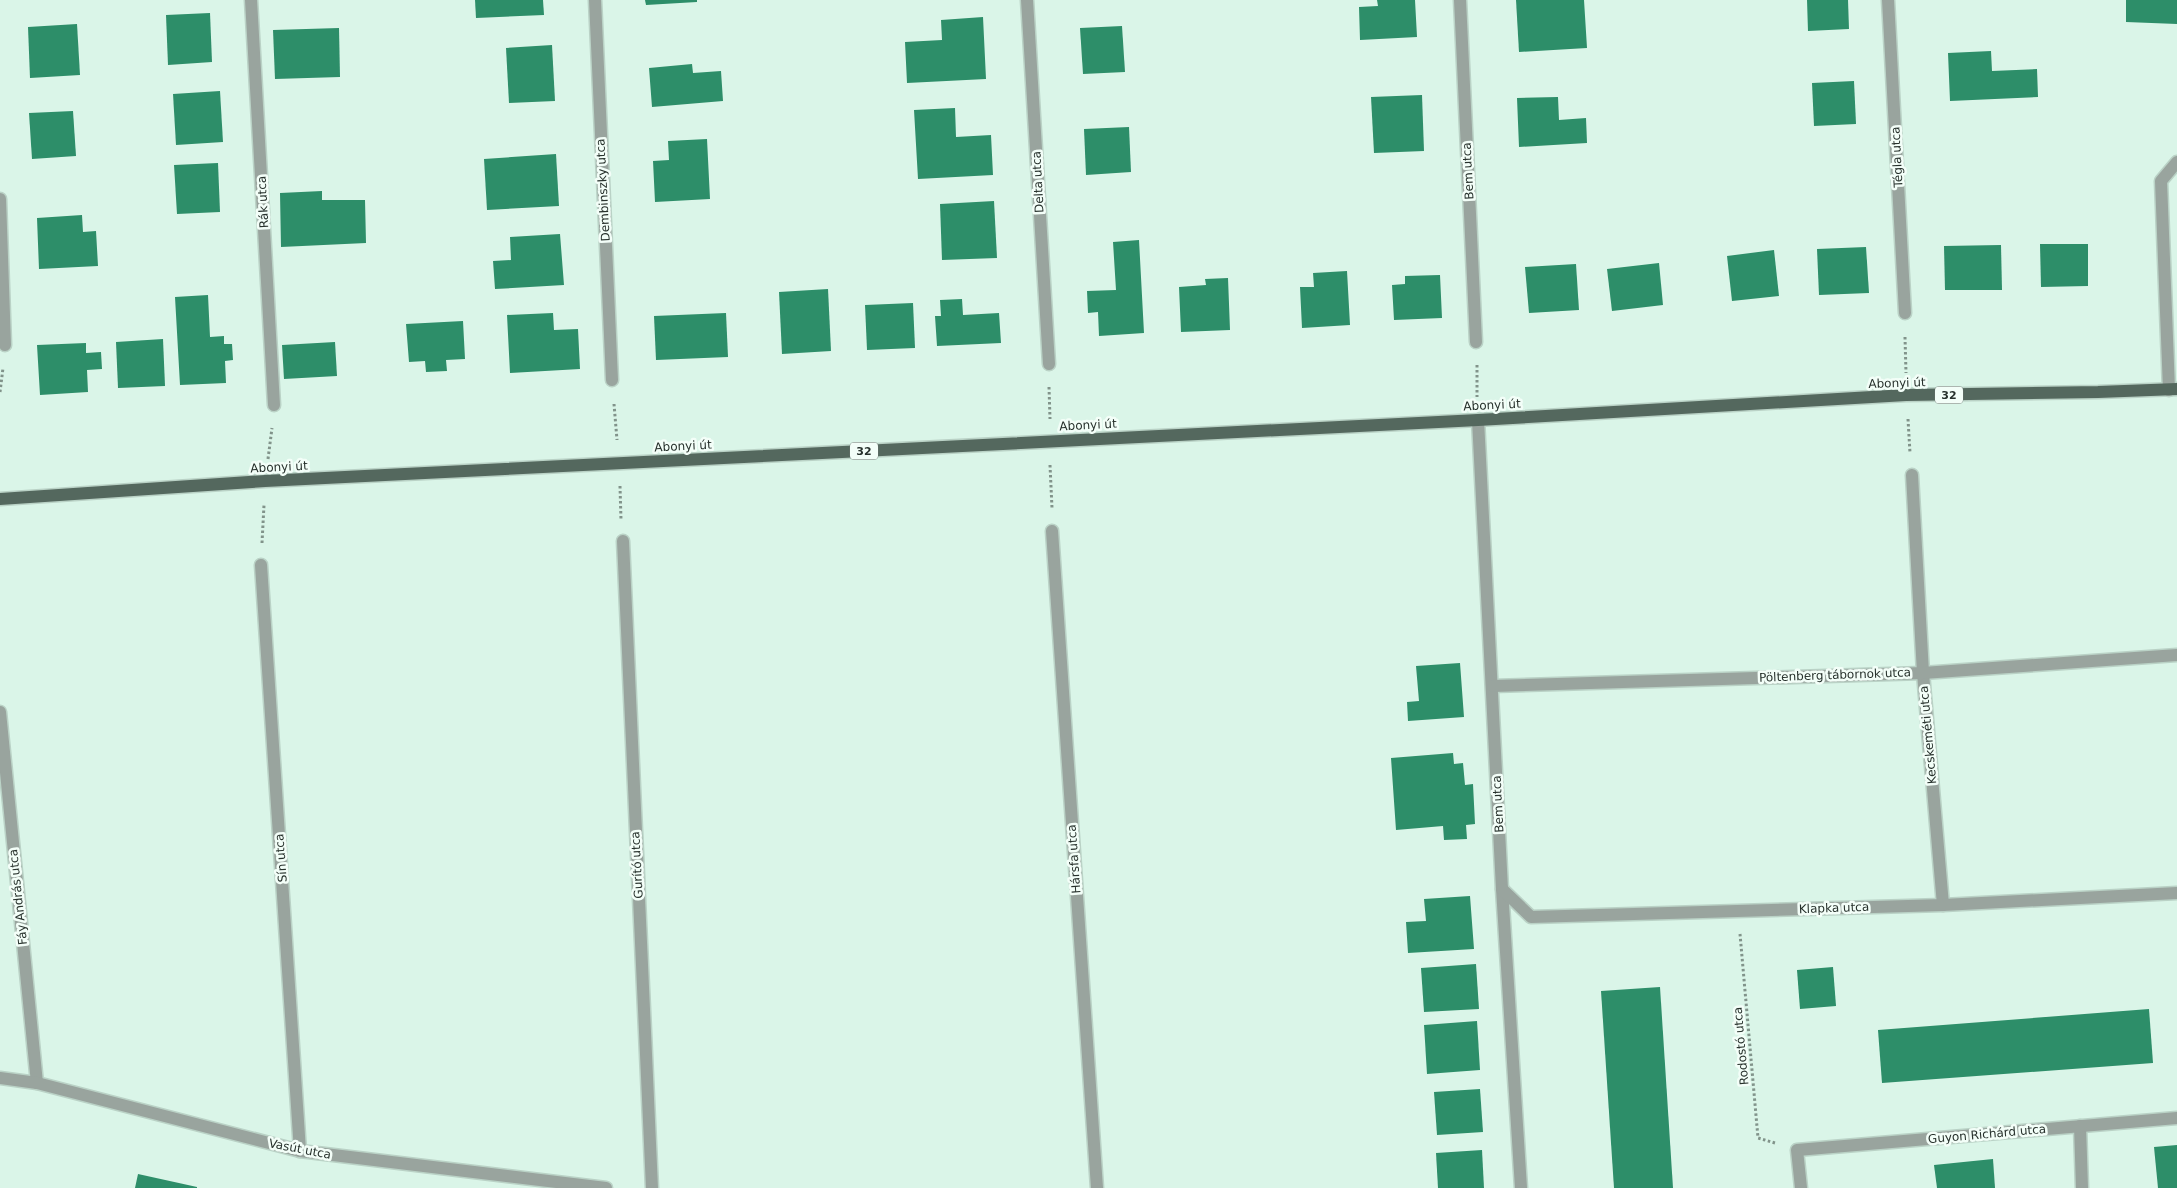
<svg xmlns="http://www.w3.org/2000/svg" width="2177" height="1188" viewBox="0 0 2177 1188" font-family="'DejaVu Sans',sans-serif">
<rect width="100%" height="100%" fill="#daf5e8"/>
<g fill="#2d8e69">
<path d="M 475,0 L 543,0 L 544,15 L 476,18 Z"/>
<path d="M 645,0 L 697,0 L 697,2 L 646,5 Z"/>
<path d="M 1377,0 L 1415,0 L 1417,37 L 1360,40 L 1359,7 L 1378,6 Z"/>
<path d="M 1516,0 L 1584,0 L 1587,48 L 1519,52 Z"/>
<path d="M 1807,0 L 1848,0 L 1849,29 L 1808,31 Z"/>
<path d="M 2126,0 L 2177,0 L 2177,24 L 2126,22 Z"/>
<path d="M 210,13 L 212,62 L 168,65 L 166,15 Z"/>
<path d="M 983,17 L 986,79 L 907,83 L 905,42 L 942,40 L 941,20 Z"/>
<path d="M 77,24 L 80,75 L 30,78 L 28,27 Z"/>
<path d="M 1122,26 L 1125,72 L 1083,74 L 1080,28 Z"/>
<path d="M 339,28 L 340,77 L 275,79 L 273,30 Z"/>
<path d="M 552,45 L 555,101 L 509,103 L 506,48 Z"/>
<path d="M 1991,51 L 1992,71 L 2037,69 L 2038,97 L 1950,101 L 1948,53 Z"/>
<path d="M 692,64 L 693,73 L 721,71 L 723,101 L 652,107 L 649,68 Z"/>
<path d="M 1854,81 L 1856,124 L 1814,126 L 1812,83 Z"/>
<path d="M 220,91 L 223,142 L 176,145 L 173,94 Z"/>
<path d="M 1422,95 L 1424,151 L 1374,153 L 1371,97 Z"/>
<path d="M 1558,97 L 1559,120 L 1586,118 L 1587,143 L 1519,147 L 1517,98 Z"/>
<path d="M 955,108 L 956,137 L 991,135 L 993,175 L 918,179 L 914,110 Z"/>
<path d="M 73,111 L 76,156 L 32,159 L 29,113 Z"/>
<path d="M 1129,127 L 1131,172 L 1086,175 L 1084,129 Z"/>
<path d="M 707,139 L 710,199 L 655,202 L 653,161 L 669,160 L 668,141 Z"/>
<path d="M 556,154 L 559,206 L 487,210 L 484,159 Z"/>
<path d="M 218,163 L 220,212 L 177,214 L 174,165 Z"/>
<path d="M 322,191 L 322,200 L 365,200 L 366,243 L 281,247 L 280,193 Z"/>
<path d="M 994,201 L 997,258 L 942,260 L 940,204 Z"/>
<path d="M 82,215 L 83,232 L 96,231 L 98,266 L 39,269 L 37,218 Z"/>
<path d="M 560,234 L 564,285 L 495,289 L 493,261 L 511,260 L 510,237 Z"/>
<path d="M 1139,240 L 1144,333 L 1099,336 L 1098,312 L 1088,313 L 1087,291 L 1116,290 L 1113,242 Z"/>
<path d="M 2040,244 L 2088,244 L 2088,286 L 2041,287 Z"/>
<path d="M 2001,245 L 2002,290 L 1945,290 L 1944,246 Z"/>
<path d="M 1866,247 L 1869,293 L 1819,295 L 1817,249 Z"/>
<path d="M 1774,250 L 1779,296 L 1732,301 L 1727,256 Z"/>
<path d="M 1659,263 L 1663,305 L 1612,311 L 1607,269 Z"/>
<path d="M 1576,264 L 1579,310 L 1529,313 L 1525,267 Z"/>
<path d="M 1347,271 L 1350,325 L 1302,328 L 1300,287 L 1314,287 L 1313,273 Z"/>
<path d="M 1440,275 L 1442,318 L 1394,320 L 1392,285 L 1405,284 L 1405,276 Z"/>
<path d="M 1228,278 L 1230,330 L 1181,332 L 1179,287 L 1206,285 L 1205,279 Z"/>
<path d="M 828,289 L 831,351 L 782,354 L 779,292 Z"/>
<path d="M 208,295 L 210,337 L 224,336 L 224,344 L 232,344 L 233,360 L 225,361 L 226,383 L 180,385 L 175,297 Z"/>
<path d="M 962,299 L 963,315 L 999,313 L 1001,343 L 937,346 L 935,316 L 941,316 L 940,300 Z"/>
<path d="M 913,303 L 915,348 L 867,350 L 865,305 Z"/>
<path d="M 553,313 L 554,330 L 578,329 L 580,369 L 510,373 L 507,315 Z"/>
<path d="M 726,313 L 728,357 L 656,360 L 654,316 Z"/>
<path d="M 463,321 L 465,359 L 446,360 L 447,371 L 426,372 L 425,361 L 409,362 L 406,324 Z"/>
<path d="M 163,339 L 165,386 L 118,388 L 116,342 Z"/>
<path d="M 335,342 L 337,376 L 284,379 L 282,345 Z"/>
<path d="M 86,343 L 86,353 L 101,352 L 102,369 L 87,370 L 88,392 L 40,395 L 37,345 Z"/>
<path d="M 1460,663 L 1464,717 L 1408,721 L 1407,702 L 1419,701 L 1416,666 Z"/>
<path d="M 1453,753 L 1454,764 L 1463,763 L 1465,785 L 1473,784 L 1475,824 L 1466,825 L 1467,839 L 1444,840 L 1443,826 L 1396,830 L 1391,758 Z"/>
<path d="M 1470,896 L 1474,949 L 1408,953 L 1406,922 L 1426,921 L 1424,899 Z"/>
<path d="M 1476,964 L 1479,1009 L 1424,1012 L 1421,968 Z"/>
<path d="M 1833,967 L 1836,1006 L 1800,1009 L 1797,970 Z"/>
<path d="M 1660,987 L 1673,1188 L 1614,1188 L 1601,991 Z"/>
<path d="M 2149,1009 L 2153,1063 L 1882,1083 L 1878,1030 Z"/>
<path d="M 1477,1021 L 1480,1070 L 1427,1074 L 1424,1025 Z"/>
<path d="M 1480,1089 L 1483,1132 L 1437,1135 L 1434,1092 Z"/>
<path d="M 2177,1145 L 2177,1188 L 2158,1188 L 2154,1147 Z"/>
<path d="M 1482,1150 L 1484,1188 L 1438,1188 L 1436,1153 Z"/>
<path d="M 1993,1159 L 1995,1188 L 1937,1188 L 1934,1165 Z"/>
<path d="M 138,1174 L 197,1187 L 197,1188 L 135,1188 Z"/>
</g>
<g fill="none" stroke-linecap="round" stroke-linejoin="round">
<g stroke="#bad2c6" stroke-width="15">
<path id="service" d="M 2169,390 L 2161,181 L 2177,162"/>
</g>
<g stroke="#bad2c6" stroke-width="15">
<g id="minor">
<path d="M 251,0 L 274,405"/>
<path d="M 595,0 L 612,380"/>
<path d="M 1027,0 L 1049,364"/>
<path d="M 1460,0 L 1476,342"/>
<path d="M 1888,0 L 1905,313"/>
<path d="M 0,199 L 5,345"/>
<path d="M 1478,420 L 1502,889 L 1521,1188"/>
<path d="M 1912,475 L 1923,673 L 1943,905"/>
<path d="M 1052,531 L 1097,1188"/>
<path d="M 623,541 L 652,1188"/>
<path d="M 261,565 L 300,1151"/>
<path d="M 1493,686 L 1923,673 L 2177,655"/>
<path d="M 0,712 L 37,1083"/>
<path d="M 1502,889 L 1531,917 L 1943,905 L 2177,893"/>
<path d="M 0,1078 L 37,1083 L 300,1151 L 606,1188"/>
<path d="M 2080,1126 L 2082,1188"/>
<path d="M 1801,1188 L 1797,1150 L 2177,1118"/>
</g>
</g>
<g stroke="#bad2c6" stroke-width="15">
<path id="primary" d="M 0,499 L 265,481 L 1478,420 L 1906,395 L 2098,392 L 2177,389"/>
</g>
<g stroke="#81938a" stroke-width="3" stroke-dasharray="2.5 2.5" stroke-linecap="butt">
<path d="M 1905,337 L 1906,373"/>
<path d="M 1477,365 L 1477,397"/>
<path d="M 1049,387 L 1050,419"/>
<path d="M 0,392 L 3,368"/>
<path d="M 614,404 L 617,440"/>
<path d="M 1908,419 L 1910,453"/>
<path d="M 268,459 L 272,428"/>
<path d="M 1050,465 L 1052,508"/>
<path d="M 620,486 L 621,520"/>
<path d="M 262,543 L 264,505"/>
<path d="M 1740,934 L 1758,1138 L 1775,1143"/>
</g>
<use href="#service" stroke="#99a49e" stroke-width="12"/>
<use href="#minor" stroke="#99a49e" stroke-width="12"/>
<use href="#primary" stroke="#54685e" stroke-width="12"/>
</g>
<g text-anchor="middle" stroke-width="5" stroke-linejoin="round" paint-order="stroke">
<g fill="#f3fef8" stroke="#646e69" stroke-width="1">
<rect x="1935" y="386.5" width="28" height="17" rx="4"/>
<rect x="850" y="442.5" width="28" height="17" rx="4"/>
</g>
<g font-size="11" font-weight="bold" fill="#27312c">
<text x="1949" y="399">32</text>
<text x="864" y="455">32</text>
</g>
<g font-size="12" fill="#27312c" stroke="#f3fef8">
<text transform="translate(1897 157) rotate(-93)" y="4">Tégla utca</text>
<text transform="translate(1468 171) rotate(-93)" y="4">Bem utca</text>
<text transform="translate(1038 182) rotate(-93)" y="4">Delta utca</text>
<text transform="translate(603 190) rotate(-93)" y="4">Dembinszky utca</text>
<text transform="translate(263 202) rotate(-93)" y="4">Rák utca</text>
<text transform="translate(1897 383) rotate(-2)" y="4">Abonyi út</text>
<text transform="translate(1492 405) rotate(-3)" y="4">Abonyi út</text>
<text transform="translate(1088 425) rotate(-3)" y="4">Abonyi út</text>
<text transform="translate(683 446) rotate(-3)" y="4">Abonyi út</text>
<text transform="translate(279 467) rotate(-3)" y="4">Abonyi út</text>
<text transform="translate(1835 675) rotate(-2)" y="4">Pöltenberg tábornok utca</text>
<text transform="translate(1928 735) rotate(-95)" y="4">Kecskeméti utca</text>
<text transform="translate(1498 804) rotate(-93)" y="4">Bem utca</text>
<text transform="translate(281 858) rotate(-94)" y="4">Sín utca</text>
<text transform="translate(1074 859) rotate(-94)" y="4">Hársfa utca</text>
<text transform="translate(637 865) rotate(-93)" y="4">Gurító utca</text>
<text transform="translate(18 897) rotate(-96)" y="4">Fáy András utca</text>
<text transform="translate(1834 908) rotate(-2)" y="4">Klapka utca</text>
<text transform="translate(1741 1046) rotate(-95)" y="4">Rodostó utca</text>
<text transform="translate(1987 1134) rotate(-5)" y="4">Guyon Richárd utca</text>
<text transform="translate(300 1149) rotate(11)" y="4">Vasút utca</text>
</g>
</g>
</svg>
